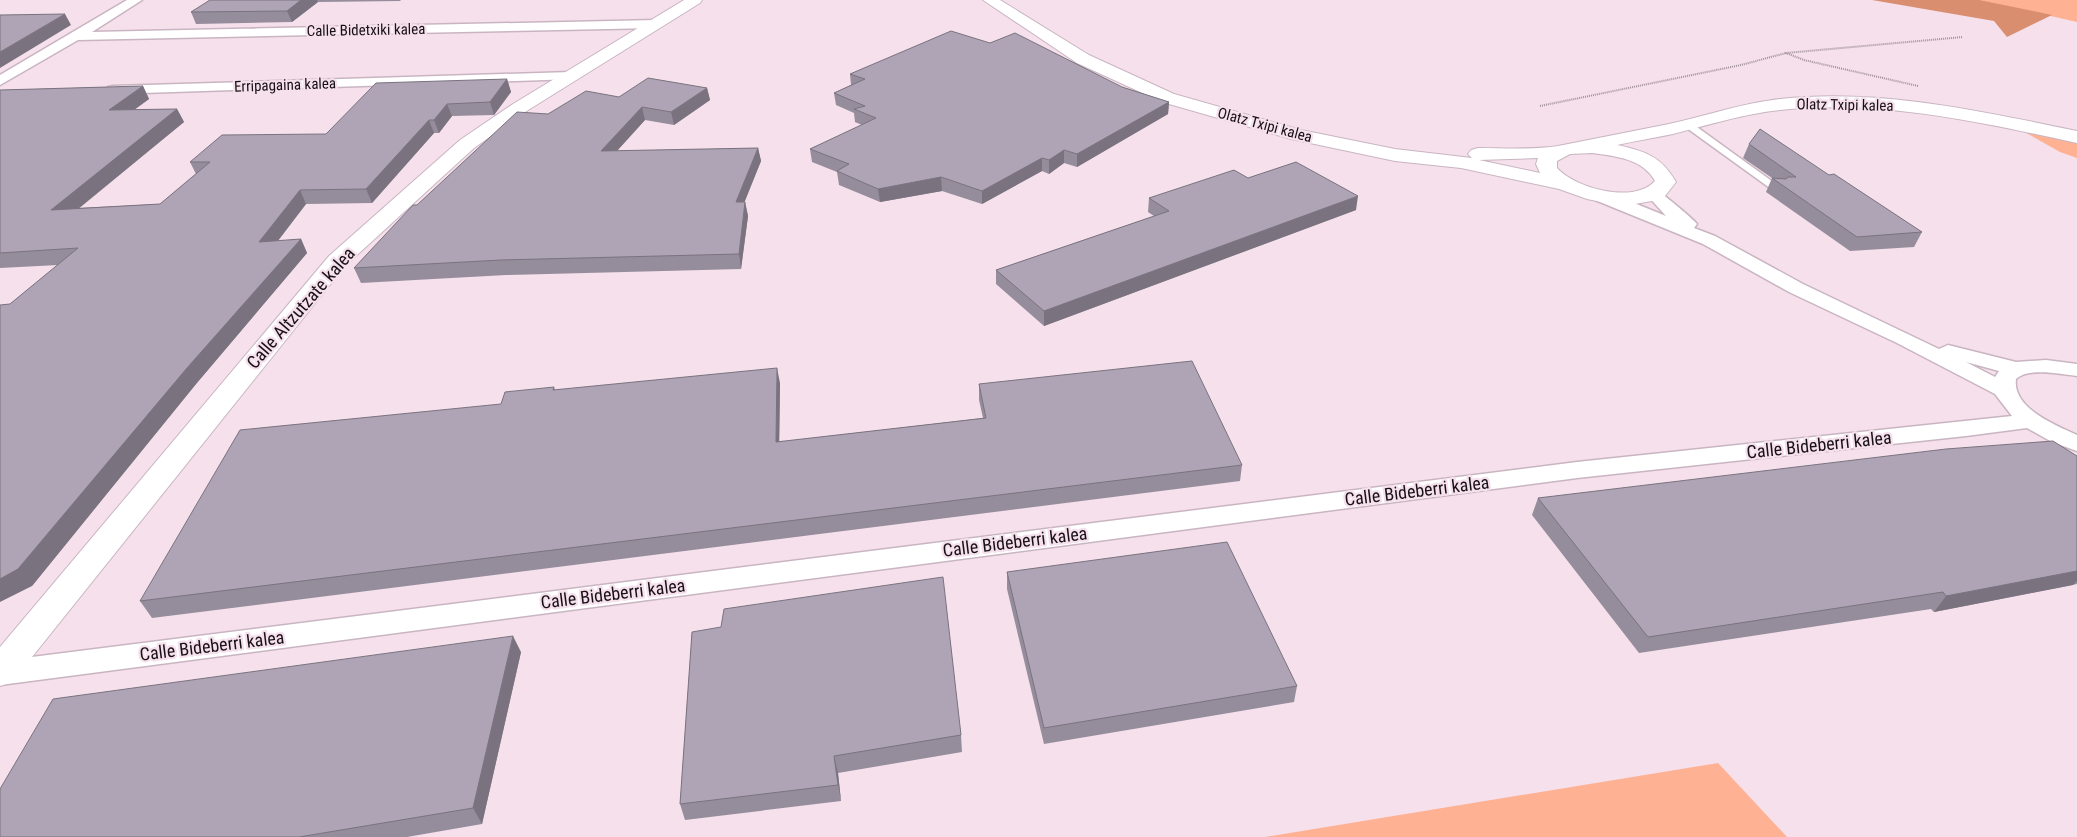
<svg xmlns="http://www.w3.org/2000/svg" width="2077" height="837" viewBox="0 0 2077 837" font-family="'Roboto Condensed',sans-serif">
<rect width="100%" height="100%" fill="#f5e0ec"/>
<g fill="#ffb193">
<path d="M 1980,0 L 2077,0 L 2077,22 Z"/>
<path d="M 2021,130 L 2077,143 L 2077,158 L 2060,152 Z"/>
<path d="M 1718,763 L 1787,837 L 1265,837 Z"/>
</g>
<path fill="#da8e70" d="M 1872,0 L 1980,0 L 2052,15 L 2007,37 L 1994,21 Z"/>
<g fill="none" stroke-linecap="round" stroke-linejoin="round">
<g stroke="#c9b5c1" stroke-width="3">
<path id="service" d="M 1684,122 L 1690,122 L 1780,187 L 1780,191 L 1774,191 L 1684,126 Z"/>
</g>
<g stroke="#c9b5c1" stroke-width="3">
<g id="minor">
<path d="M 127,0 L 142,0 L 92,32 L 657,20 L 663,24 L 657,28 L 78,40 L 0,85 L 0,75 Z"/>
<path d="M 571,72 L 576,73 L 578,76 L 576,79 L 113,94 L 108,93 L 106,90 L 108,87 L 113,86 Z"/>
<path d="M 1654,189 C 1659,190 1693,219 1697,224 L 1694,228 L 1715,236 L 1803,284 L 1939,349 L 1948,345 L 2016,362 L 2046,360 L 2077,364 L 2077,376 C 2062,374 2028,367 2016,379 C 2012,408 2055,425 2077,435 L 2077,451 L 2052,442 L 2027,428 L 1966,436 L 1577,478 L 0,685 L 0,661 L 1577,462 L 2012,416 L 1995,394 L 1897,343 L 1789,292 L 1703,244 L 1595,200 L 1592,196 L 1595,192 L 1607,192 L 1666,216 L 1646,194 L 1648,190 ZM 1966,362 L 1999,371 L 1995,377 Z"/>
</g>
</g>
<g stroke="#c9b5c1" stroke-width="2">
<path id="tertiary" d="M 983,0 L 1000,0 L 1089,55 L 1174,94 L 1301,130 L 1395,149 L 1472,158 L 1468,154 L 1471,150 L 1478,148 C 1502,148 1535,150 1558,146 C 1595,139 1632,131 1669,124 C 1706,116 1742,103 1780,99 C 1879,88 1981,111 2077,131 L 2077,143 C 1981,122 1879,99 1780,110 C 1743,114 1708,125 1673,134 C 1654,138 1635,141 1617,145 C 1645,151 1661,156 1676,182 L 1665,196 L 1652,201 L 1629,205 L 1612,204 L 1587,199 L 1559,189 L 1461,168 L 1395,161 L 1291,139 L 1162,102 L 1077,63 ZM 1592,153 C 1616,156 1643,159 1655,181 C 1635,204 1576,189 1557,168 L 1557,161 L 1570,154 ZM 1538,158 L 1536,164 L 1540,173 L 1479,160 Z"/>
</g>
<g stroke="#c9b5c1" stroke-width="2">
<path id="secondary" d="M 684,0 L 702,0 L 700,3 L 525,112 L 474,148 L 345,266 L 12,682 L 0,686 L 0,647 L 329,256 L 460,140 L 513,104 Z"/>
</g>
<g stroke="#a1919a" stroke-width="2" stroke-dasharray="1 1" stroke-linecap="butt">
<path d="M 1918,86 L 1804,60 L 1786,53 L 1963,37"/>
<path d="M 1540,106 L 1741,65 L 1786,53"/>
</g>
<use href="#service" fill="#fff" fill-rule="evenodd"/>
<use href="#minor" fill="#fff" fill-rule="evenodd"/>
<use href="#tertiary" fill="#fff" fill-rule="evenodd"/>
<use href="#secondary" fill="#fff" fill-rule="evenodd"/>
</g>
<g fill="#968d9c">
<path d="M 210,0 L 401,0 L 400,1 L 318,2 L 292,22 L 196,24 L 191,12 Z"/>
<path d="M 850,74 L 1122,87 L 1169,102 L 1168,114 L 1077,167 L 1064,163 L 1049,174 L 1042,171 L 982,204 L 942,191 L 880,202 L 839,185 L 837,172 L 812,162 L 810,149 L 862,125 L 855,122 L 854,113 L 836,105 L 834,93 L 851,85 Z"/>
<path d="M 507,79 L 511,92 L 494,115 L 452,116 L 439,133 L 434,133 L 372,203 L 306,204 L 278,241 L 301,239 L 307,253 L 196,384 L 32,586 L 10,304 L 58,265 L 0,268 L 0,90 L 143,86 L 149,99 L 134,110 L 177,109 L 184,122 L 78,208 L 160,204 L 196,174 L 190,162 L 326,134 Z"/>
<path d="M 707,88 L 710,100 L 674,125 L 645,120 L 617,151 L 758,148 L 761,161 L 744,202 L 745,202 L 748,216 L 741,269 L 506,275 L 361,283 L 354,268 L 417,205 L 548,114 L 619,97 Z"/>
<path d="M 1749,144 L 1829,175 L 1922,232 L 1914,247 L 1850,251 L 1766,192 L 1772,178 L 1743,158 Z"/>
<path d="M 1248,178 L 1356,210 L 1044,326 L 996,284 L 996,270 L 1154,216 L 1148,212 L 1149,198 Z"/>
<path d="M 780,383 L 779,442 L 983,418 L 979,400 L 979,384 L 1242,465 L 1240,481 L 152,618 L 140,601 L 501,404 L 554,387 L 555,390 Z"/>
<path d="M 2077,456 L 2077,584 L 1934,612 L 1931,609 L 1639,653 L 1532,515 L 1538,498 Z"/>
<path d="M 1007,572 L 1297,686 L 1294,702 L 1044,744 L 1007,589 Z"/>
<path d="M 692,632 L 961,735 L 962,752 L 838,773 L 841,801 L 685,820 L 680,804 Z"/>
<path d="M 521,652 L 482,824 L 407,837 L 0,837 Z"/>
</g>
<g fill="#7a737f">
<path d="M 301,0 L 317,0 L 318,2 L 292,22 L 287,11 Z"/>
<path d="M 65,14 L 71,25 L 0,68 L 0,52 Z"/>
<path d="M 507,79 L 511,92 L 494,115 L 490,102 Z"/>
<path d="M 143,86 L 149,99 L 116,123 L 109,110 Z"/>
<path d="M 707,88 L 710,100 L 674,125 L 671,112 Z"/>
<path d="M 1169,102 L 1168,114 L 1077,167 L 1077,154 Z"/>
<path d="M 447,104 L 452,116 L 439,133 L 434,120 Z"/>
<path d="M 642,107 L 645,120 L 604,165 L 601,151 Z"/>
<path d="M 177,109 L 184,122 L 60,224 L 51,210 Z"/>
<path d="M 429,120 L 434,133 L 372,203 L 366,189 Z"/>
<path d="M 758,148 L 761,161 L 739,216 L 736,202 Z"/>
<path d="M 1064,150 L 1064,163 L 1049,174 L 1049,160 Z"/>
<path d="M 1042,158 L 1042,171 L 982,204 L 982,191 Z"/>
<path d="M 941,177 L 942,191 L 880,202 L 878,189 Z"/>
<path d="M 300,190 L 306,204 L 266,256 L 259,242 Z"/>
<path d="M 1358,196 L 1356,210 L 1044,326 L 1044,311 Z"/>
<path d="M 745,202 L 748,216 L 741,269 L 739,254 Z"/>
<path d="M 301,239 L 307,253 L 196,384 L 32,586 L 0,602 L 0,579 Z"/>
<path d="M 777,368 L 780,383 L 779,458 L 776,442 Z"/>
<path d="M 2077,571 L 2077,581 L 2073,585 L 1934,612 L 1946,596 Z"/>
<path d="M 513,636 L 521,652 L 482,824 L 473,808 Z"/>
<path d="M 834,756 L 838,773 L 841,801 L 838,785 Z"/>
</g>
<g fill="#aea4b5" stroke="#7a737f">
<path d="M 210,0 L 301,0 L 287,11 L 191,12 Z"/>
<path d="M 65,14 L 0,52 L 0,15 Z"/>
<path d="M 951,31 L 990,43 L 1015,33 L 1122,87 L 1169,102 L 1077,154 L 1064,150 L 1049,160 L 1042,158 L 982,191 L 941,177 L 878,189 L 837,171 L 849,164 L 810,149 L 876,118 L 854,109 L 865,106 L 834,93 L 865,79 L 850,74 Z"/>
<path d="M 648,78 L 707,88 L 671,112 L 642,107 L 601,151 L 758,148 L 736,202 L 745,202 L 739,254 L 501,260 L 354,268 L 413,205 L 417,205 L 517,112 L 548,114 L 586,91 L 619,97 Z"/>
<path d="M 507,79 L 490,102 L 447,104 L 434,120 L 429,120 L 366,189 L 300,190 L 259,242 L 301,239 L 187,368 L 18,569 L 0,579 L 0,305 L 10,304 L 78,248 L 0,253 L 0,90 L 143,86 L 109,110 L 177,109 L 51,210 L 160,204 L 210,162 L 190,162 L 222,135 L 326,134 L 376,83 Z"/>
<path d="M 1760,129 L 1829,175 L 1834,174 L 1922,232 L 1857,237 L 1772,178 L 1786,179 L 1788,177 L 1796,177 L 1749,144 Z"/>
<path d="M 1296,162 L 1358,196 L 1044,311 L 996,270 L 1169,211 L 1149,198 L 1234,170 L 1248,178 Z"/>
<path d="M 1192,361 L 1242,465 L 140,601 L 240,430 L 501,404 L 505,392 L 554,387 L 553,390 L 777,368 L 776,442 L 986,418 L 979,384 Z"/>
<path d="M 2053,441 L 2077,456 L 2077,571 L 1946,596 L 1943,592 L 1648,637 L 1538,498 L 1946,449 Z"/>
<path d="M 1227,542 L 1297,686 L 1044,728 L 1007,572 Z"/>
<path d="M 943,577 L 961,735 L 834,756 L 838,785 L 680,804 L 692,632 L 721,627 L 724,609 Z"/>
<path d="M 513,636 L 473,808 L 299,837 L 0,837 L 0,789 L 53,699 Z"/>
</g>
<g text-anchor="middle" stroke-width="4.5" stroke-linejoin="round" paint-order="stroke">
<g font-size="15" fill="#171014" stroke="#f5e0ec">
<text transform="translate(366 30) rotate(-1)" y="5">Calle Bidetxiki kalea</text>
<text transform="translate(285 85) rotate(-2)" y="5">Erripagaina kalea</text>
<text transform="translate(1845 105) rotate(1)" y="5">Olatz Txipi kalea</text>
<text transform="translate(1265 125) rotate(15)" y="5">Olatz Txipi kalea</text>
</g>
<g font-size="18" fill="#171014" stroke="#f5e0ec">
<text transform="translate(301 308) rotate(-49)" y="6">Calle Altzutzate kalea</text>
<text transform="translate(1819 445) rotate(-6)" y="6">Calle Bideberri kalea</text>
<text transform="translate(1417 491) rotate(-7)" y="6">Calle Bideberri kalea</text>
<text transform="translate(1015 542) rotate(-7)" y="6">Calle Bideberri kalea</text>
<text transform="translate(613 594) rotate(-7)" y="6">Calle Bideberri kalea</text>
<text transform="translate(212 646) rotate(-7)" y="6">Calle Bideberri kalea</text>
</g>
</g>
</svg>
